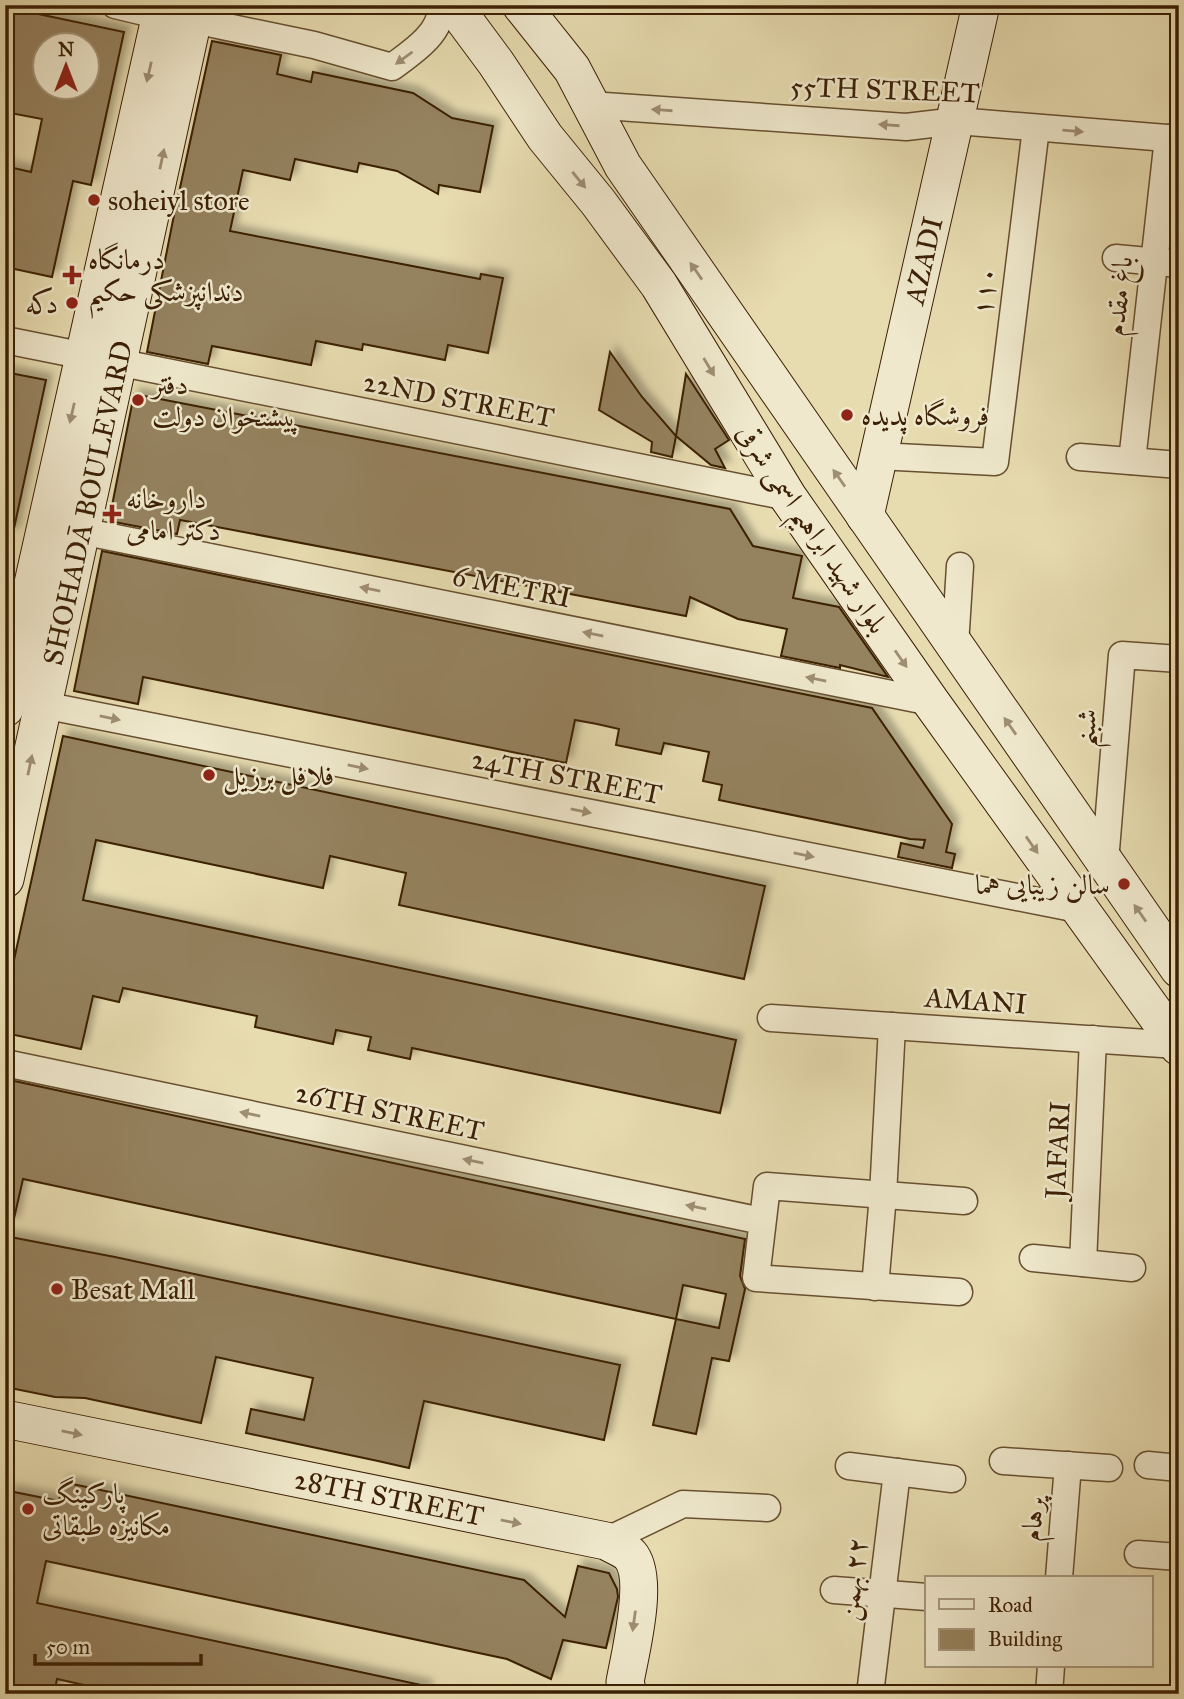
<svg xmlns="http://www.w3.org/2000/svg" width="1184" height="1699" viewBox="0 0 1184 1699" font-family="'IM FELL Great Primer',Amiri,serif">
<defs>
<filter id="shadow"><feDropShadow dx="6" dy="-6" stdDeviation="3.5" flood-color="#0004"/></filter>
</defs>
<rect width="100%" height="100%" fill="#e7dcb0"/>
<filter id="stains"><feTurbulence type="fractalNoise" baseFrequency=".00286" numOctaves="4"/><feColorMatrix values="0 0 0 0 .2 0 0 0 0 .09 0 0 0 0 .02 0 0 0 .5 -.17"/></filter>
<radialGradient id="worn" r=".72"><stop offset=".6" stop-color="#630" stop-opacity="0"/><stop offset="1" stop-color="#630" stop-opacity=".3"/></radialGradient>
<g fill="#95825e" stroke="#3c2005" stroke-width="2" fill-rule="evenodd" filter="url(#shadow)">
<path d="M 5,7 L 124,32 L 91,185 L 73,181 L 52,277 L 5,267 L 5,166 L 31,172 L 42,119 L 5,112 ZM 46,46 L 88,46 L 88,88 L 46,88 Z"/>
<path d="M 212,41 L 281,55 L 277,74 L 311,82 L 313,72 L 413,93 L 452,118 L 493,126 L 480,192 L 439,185 L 438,194 L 397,171 L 359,163 L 357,172 L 295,159 L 290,180 L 243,170 L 230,231 L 480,279 L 481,274 L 503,278 L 488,353 L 448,345 L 445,360 L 363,344 L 362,350 L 316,341 L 311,365 L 212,346 L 208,364 L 147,352 L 173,220 Z"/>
<path d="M 610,352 L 642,397 L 676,436 L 672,457 L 651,452 L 652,442 L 599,410 Z"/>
<path d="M 5,372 L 46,380 L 13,533 L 5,533 Z"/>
<path d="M 686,374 L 729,440 L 715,449 L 725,468 L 711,465 L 676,436 Z"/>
<path d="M 134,394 L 730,509 L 753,546 L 802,556 L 793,598 L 839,607 L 888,677 L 840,665 L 840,668 L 781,656 L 787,629 L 738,619 L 690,597 L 686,616 L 180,520 L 177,534 L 109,521 Z"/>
<path d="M 102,551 L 872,708 L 952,824 L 946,852 L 955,854 L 952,868 L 898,857 L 901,843 L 923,848 L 925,840 L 910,839 L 719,800 L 722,785 L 703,781 L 709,752 L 664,743 L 661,754 L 616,745 L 619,729 L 597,724 L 575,720 L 566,763 L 143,677 L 138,704 L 74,691 Z"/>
<path d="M 63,736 L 765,886 L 744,979 L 399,905 L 406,873 L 330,856 L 323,888 L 96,840 L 83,900 L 736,1040 L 720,1113 L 412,1048 L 410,1059 L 368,1050 L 371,1037 L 336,1030 L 333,1044 L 255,1027 L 257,1016 L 123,988 L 119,1002 L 93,996 L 81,1049 L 5,1033 L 5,1001 Z"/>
<path d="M 5,1079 L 745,1239 L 740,1276 L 745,1289 L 729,1361 L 712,1358 L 696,1434 L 653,1425 L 676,1319 L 23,1179 L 13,1223 L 5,1222 ZM 683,1285 L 726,1294 L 719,1328 L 676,1319 Z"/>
<path d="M 5,1236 L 115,1257 L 620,1365 L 604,1440 L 424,1401 L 409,1468 L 378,1461 L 246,1433 L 251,1409 L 304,1420 L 313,1378 L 216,1357 L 201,1423 L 85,1398 L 55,1397 L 5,1387 Z"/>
<path d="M 63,1482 L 524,1580 L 565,1617 L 578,1566 L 609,1573 L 617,1589 L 618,1597 L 606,1648 L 563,1640 L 551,1679 L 507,1659 L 46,1561 L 37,1603 L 426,1686 L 425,1694 L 124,1694 L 57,1679 L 54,1694 L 31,1694 L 5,1688 L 5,1510 L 9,1491 L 59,1501 Z"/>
</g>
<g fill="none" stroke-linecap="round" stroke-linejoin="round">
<g stroke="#674f30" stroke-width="29">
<g id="street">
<path d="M 115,5 L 161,16"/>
<path d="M 196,6 L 205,21 L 213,24 L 314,45 L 392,67 C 411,53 443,33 441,5"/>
<path d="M 590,105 L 906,127 L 957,121 L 1179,139"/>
<path d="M 1116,258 L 1179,264"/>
<path d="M 5,340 L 85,356"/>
<path d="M 117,362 L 788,497"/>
<path d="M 878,456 L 995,462 L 1036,128"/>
<path d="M 1080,457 L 1179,465"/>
<path d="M 1132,461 L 1168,138"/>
<path d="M 81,531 L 931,702"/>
<path d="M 955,645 L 960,566"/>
<path d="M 43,705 L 1078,909"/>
<path d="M 1105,862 L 1122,655 L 1179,659"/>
<path d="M 771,1018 L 1177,1045"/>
<path d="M 5,1063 L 762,1221"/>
<path d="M 1033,1258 L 1132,1268"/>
<path d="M 1083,1263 L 1093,1039"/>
<path d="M 875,1287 L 883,1195 L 892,1026"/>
<path d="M 959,1292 L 756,1278 L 767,1186 L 964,1201"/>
<path d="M 1003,1461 L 1109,1468"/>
<path d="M 1148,1465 L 1179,1468"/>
<path d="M 849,1466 L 952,1479"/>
<path d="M 606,1541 L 683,1504 L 767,1508"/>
<path d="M 1138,1554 L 1179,1557"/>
<path d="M 1059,1578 L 1068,1465"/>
<path d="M 834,1590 L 927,1597"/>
<path d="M 870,1694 L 897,1472"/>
<path d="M 1049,1694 L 1051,1666"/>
</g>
</g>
<g stroke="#3c2005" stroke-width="39">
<g id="secondary">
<path d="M 453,5 L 496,63 L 545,137 L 598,202 L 659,285 L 788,497 L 931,702 L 1179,1047"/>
<path d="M 521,5 L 572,69 L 623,166 L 1179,969"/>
<path id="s1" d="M 865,516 L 981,5"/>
<path d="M 5,708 L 163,5"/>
<path id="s2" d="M 5,879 L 196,5"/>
<path id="s3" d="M 5,1419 L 606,1541 C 613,1545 624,1549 630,1555 C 650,1578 630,1653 625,1682 L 628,1694"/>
</g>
</g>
<use href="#street" stroke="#efe8cc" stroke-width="26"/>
<use href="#secondary" stroke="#efe8cc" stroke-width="37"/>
</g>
<defs><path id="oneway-solid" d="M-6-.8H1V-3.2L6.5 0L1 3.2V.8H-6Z" transform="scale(1.75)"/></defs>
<g fill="#9e8e72">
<use href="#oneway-solid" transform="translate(404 58) rotate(144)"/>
<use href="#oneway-solid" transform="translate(149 72) rotate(103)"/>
<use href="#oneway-solid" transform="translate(662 110) rotate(-176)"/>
<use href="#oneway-solid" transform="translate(889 125) rotate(-176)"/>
<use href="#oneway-solid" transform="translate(1073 131) rotate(5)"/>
<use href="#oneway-solid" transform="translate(162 159) rotate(-78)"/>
<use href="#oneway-solid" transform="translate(579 180) rotate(51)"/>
<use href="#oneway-solid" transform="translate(696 271) rotate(-125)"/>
<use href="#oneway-solid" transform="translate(709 367) rotate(59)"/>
<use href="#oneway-solid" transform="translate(72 413) rotate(103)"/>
<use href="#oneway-solid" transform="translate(839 478) rotate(-125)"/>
<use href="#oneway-solid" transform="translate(370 589) rotate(-169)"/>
<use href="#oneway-solid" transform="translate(593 634) rotate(-169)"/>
<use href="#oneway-solid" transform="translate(901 659) rotate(55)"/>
<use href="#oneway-solid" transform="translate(816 679) rotate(-169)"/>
<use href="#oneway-solid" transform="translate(110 718) rotate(11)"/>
<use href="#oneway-solid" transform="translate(1010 726) rotate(-125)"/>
<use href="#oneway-solid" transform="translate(30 765) rotate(-78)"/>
<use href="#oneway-solid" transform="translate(358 767) rotate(11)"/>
<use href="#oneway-solid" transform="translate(581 811) rotate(11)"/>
<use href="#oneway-solid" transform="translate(1032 845) rotate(55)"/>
<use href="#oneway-solid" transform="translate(804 855) rotate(11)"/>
<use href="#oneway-solid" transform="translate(1140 913) rotate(-125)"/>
<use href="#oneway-solid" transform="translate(250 1114) rotate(-168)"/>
<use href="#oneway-solid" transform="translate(473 1161) rotate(-168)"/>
<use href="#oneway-solid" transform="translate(696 1207) rotate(-168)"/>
<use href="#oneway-solid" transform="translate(72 1433) rotate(11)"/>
<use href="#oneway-solid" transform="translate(511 1522) rotate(11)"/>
<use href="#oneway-solid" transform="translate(634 1621) rotate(98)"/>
</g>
<g fill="#8f2418" stroke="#efe8cc" stroke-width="2.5">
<circle cx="94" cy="200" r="7"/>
<path d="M68.5 264.5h7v7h7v7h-7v7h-7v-7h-7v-7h7z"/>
<circle cx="72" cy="303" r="7"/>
<circle cx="138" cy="400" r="7"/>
<circle cx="847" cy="415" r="7"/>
<path d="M108.5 503.5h7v7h7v7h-7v7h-7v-7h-7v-7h7z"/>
<circle cx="209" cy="775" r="7"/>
<circle cx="1124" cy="884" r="7"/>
<circle cx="57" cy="1289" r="7"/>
<circle cx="28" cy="1509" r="7"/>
</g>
<g text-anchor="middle" stroke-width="5" stroke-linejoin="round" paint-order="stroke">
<g font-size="28" fill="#3c2005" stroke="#efe8cc">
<text transform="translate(885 89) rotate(2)" y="10">55TH STREET</text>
<text dy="10" stroke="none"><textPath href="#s1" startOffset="262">AZADI</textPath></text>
<text transform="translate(984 291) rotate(-83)" y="10">۱۱۰</text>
<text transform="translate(1118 296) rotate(-84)" y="10">باغ مقدم</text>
<text transform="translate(459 399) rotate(11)" y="10">22ND STREET</text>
<text dy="10" stroke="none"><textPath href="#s2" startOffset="385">SHOHADĀ BOULEVARD</textPath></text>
<text transform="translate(813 528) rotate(56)" y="10">بلوار شهید ابراهیم اسمی شرقی</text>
<text transform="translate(512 586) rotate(11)" y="10">6 METRI</text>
<text transform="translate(1085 728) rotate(-85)" y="10">شبنم</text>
<text transform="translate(567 776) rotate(11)" y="10">24TH STREET</text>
<text transform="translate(976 1000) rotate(4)" y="10">AMANI</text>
<text transform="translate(390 1111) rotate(12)" y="10">26TH STREET</text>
<text transform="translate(1057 1150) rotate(-87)" y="10">JAFARI</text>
<text dy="10" stroke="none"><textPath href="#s3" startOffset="392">28TH STREET</textPath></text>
<text transform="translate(1032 1519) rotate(-85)" y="10">پرهام</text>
<text transform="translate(852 1579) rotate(-83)" y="10">٢٢ بهمن</text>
</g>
<g font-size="28" fill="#3c2005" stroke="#efe8cc" text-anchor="start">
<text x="108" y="210">soheiyl store</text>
<text x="88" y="269">درمانگاه<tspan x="88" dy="32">دندانپزشکی حکیم</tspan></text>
<text x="58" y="313" text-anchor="end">دکه</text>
<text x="152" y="394">دفتر<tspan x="152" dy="32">پیشتخوان دولت</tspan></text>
<text x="861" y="425">فروشگاه پدیده</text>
<text x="126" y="508">داروخانه<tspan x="126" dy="32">دکتر امامی</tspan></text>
<text x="223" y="785">فلافل برزیل</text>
<text x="1110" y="894" text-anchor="end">سالن زیبایی هما</text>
<text x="71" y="1299">Besat Mall</text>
<text x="42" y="1503">پارکینگ<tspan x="42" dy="32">مکانیزه طبقاتی</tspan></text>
</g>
</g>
<rect width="1184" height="1699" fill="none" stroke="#e7dcb0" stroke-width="28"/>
<rect x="7" y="7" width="1170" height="1685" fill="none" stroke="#3c2005" stroke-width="3.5"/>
<rect x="14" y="14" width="1156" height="1671" fill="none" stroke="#3c2005" stroke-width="2"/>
<rect x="925" y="1576" width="228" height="91" fill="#efe8cc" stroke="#a7987c" stroke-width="2"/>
<rect x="939" y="1599" width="35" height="10" fill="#efe8cc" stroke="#a7987c" stroke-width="2"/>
<text x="988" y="1612" font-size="21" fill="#3c2005">Road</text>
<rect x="939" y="1629" width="35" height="21" fill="#95825e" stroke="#a7987c" stroke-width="2"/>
<text x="988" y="1646" font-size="21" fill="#3c2005">Building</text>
<g transform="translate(66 66)"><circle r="33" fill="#efe8cc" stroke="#a7987c" stroke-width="2"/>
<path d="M0-5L12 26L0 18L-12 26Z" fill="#8f2418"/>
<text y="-10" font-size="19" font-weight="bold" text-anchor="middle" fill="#3c2005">N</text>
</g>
<path d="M35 1654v10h166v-10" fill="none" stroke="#3c2005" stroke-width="3.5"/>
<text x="46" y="1654" font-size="21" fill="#3c2005" stroke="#efe8cc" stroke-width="5" paint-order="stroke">50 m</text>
<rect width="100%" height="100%" filter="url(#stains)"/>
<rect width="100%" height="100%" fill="url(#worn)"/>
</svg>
